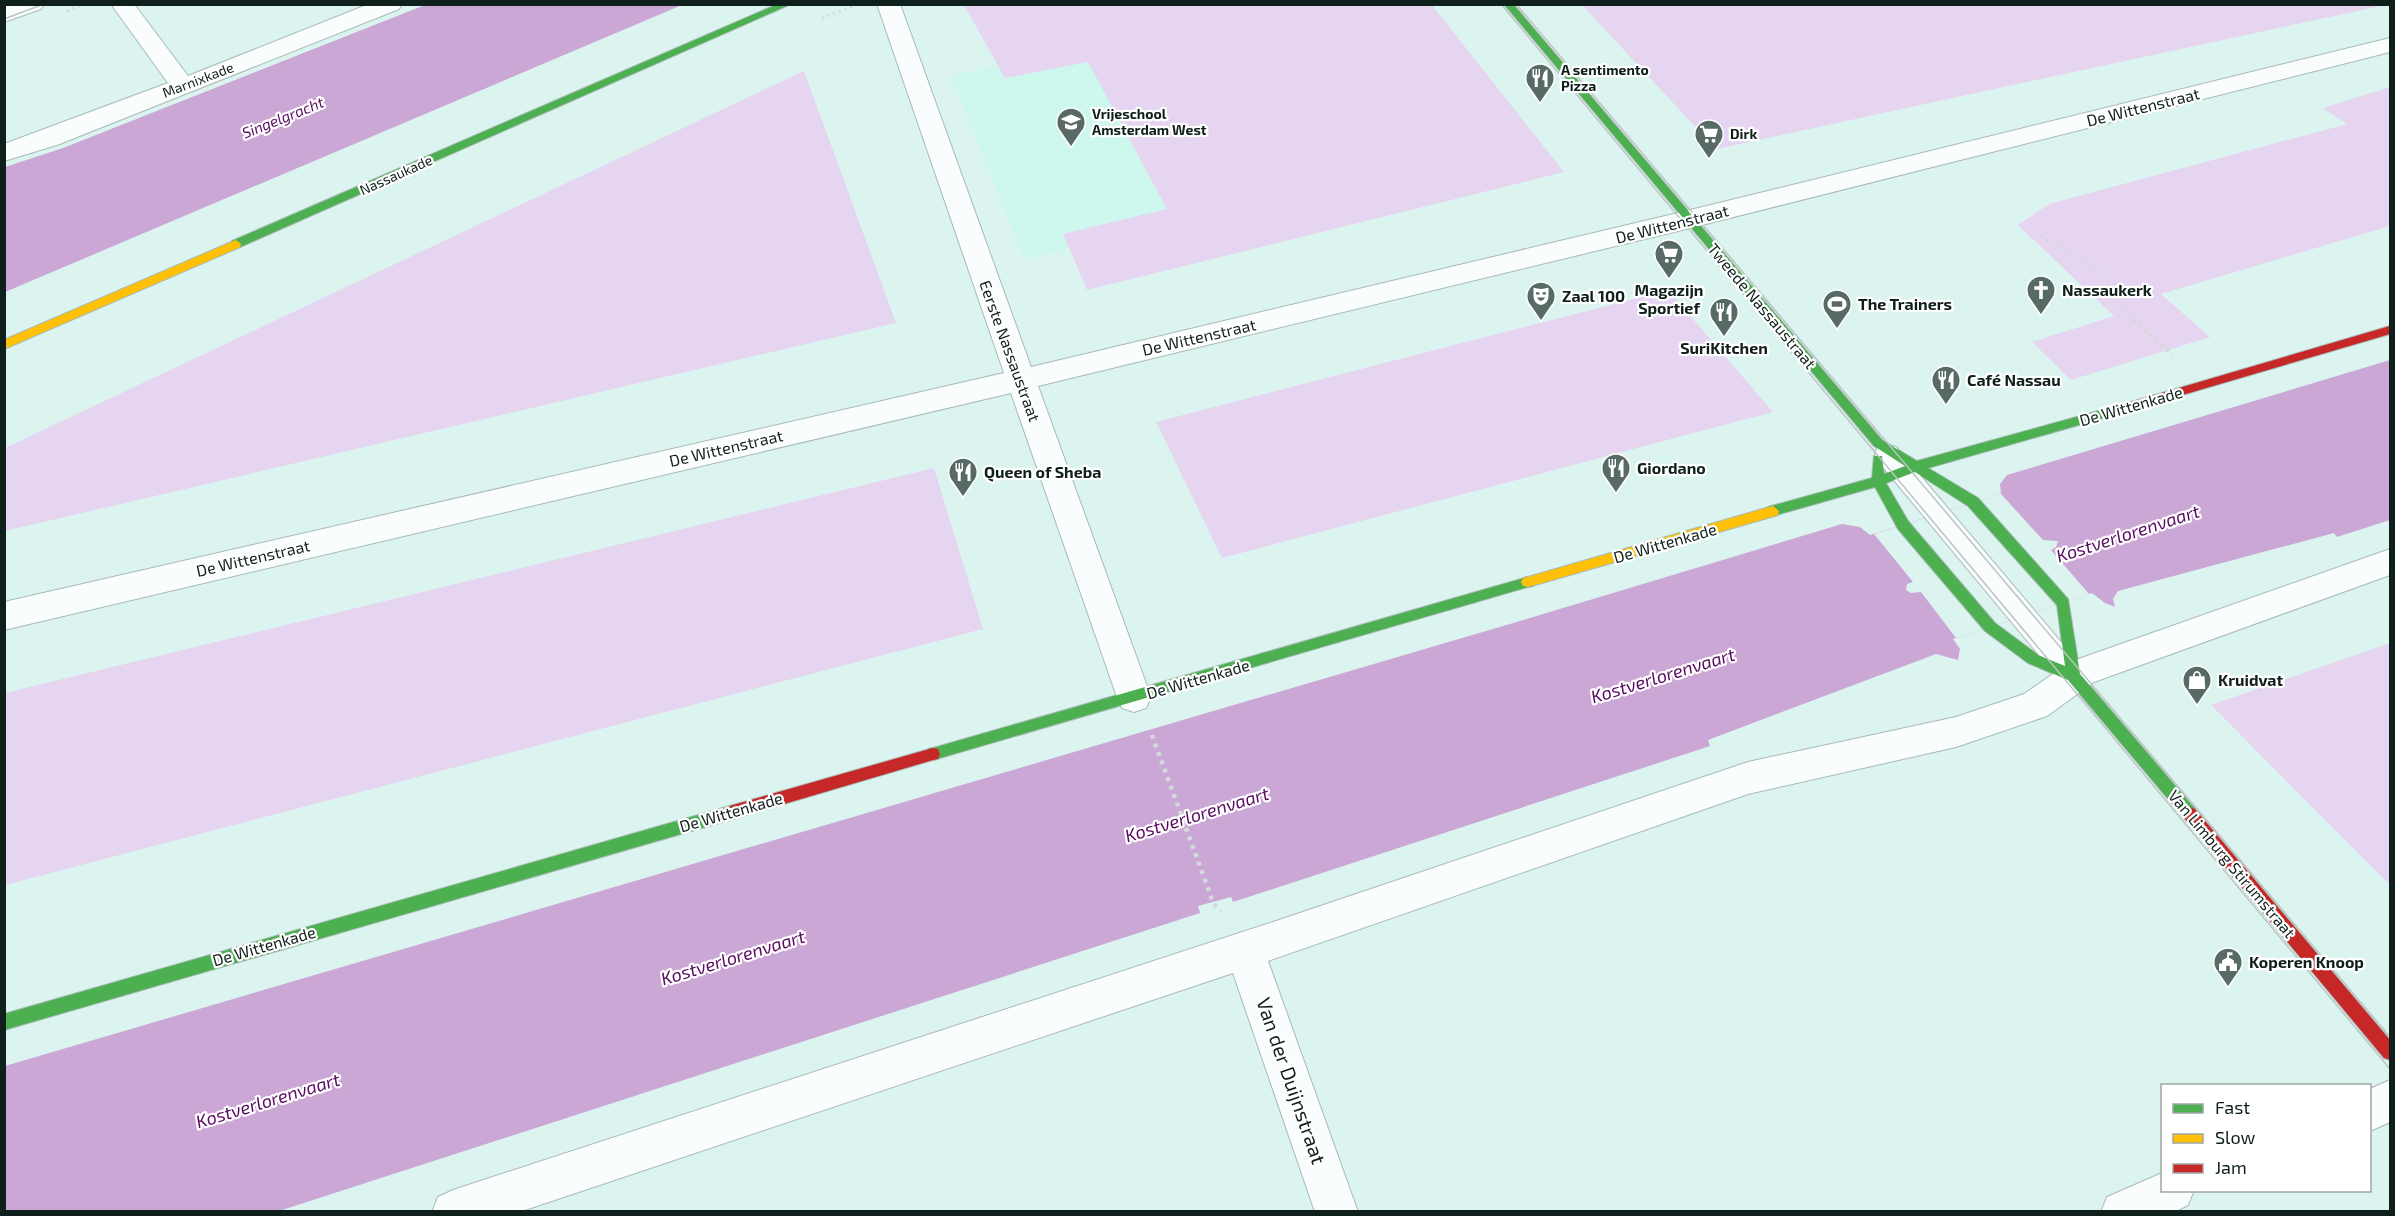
<svg xmlns="http://www.w3.org/2000/svg" width="2395" height="1216" viewBox="0 0 2395 1216" font-family="'Exo 2',sans-serif">
<rect width="100%" height="100%" fill="#dcf4ef"/>
<path fill="#cef7ed" d="M 1109,43 L 1198,220 L 1024,259 L 951,76 Z"/>
<g fill="#e5d5f1">
<path d="M 2390,4 L 1716,149 L 1582,5 L 1582,4 Z"/>
<path d="M 964,5 L 1432,5 L 1564,172 L 1087,290 L 1063,234 L 1167,209 L 1088,62 L 1005,78 Z"/>
<path d="M 804,71 L 896,323 L 5,531 L 5,448 Z"/>
<path d="M 2390,87 L 2390,226 L 2161,294 L 2210,337 L 2071,380 L 2032,342 L 2114,316 L 2018,225 L 2049,204 L 2347,124 L 2323,108 Z"/>
<path d="M 1668,290 L 1773,412 L 1222,558 L 1156,422 Z"/>
<path d="M 934,468 L 983,629 L 5,885 L 5,693 Z"/>
<path d="M 2390,643 L 2390,885 L 2211,705 Z"/>
</g>
<g fill="#caa7d5">
<path d="M 425,5 L 682,5 L 5,292 L 5,167 L 63,148 Z"/>
<path d="M 2390,360 L 2390,520 L 2337,537 L 2334,533 L 2118,591 L 2113,599 L 2115,607 L 2105,603 L 2092,593 L 1953,639 L 1960,649 L 1958,660 L 1936,654 L 1708,740 L 1710,746 L 1233,902 L 1231,897 L 1198,906 L 1200,913 L 279,1211 L 5,1212 L 5,1066 L 1520,621 L 1842,524 L 1860,527 L 1870,535 L 2001,494 L 2000,484 L 2007,475 Z"/>
</g>
<path fill="#dcf4ef" d="M 2001,494 L 2043,540 L 2058,541 L 2056,547 L 2051,550 L 2089,594 L 1956,638 L 1921,592 L 1911,593 L 1906,590 L 1907,584 L 1913,582 L 1874,534 Z"/>
<g fill="none" stroke-linecap="round" stroke-linejoin="round">
<g stroke="#a8bab6" stroke-width="2">
<path id="lane" d="M 1887,445 L 1896,447 L 2083,668 L 2087,676 L 2083,684 L 2073,688 L 2063,684 L 1878,461 L 1875,454 L 1878,447 Z"/>
</g>
<g stroke="#a8bab6" stroke-width="2">
<g id="street">
<path d="M 11,4 L 44,4 L 41,9 L 4,22 L 4,7 Z"/>
<path d="M 111,4 L 134,4 L 188,76 L 369,4 L 402,4 L 399,9 L 57,145 L 4,161 L 4,144 L 168,83 Z"/>
<path d="M 877,4 L 900,4 L 1031,367 L 1682,212 L 2390,38 L 2390,52 L 1682,230 L 1038,386 L 1151,697 L 1146,708 L 1134,712 L 1122,708 L 1117,697 L 1011,393 L 4,630 L 4,602 L 1004,373 Z"/>
<path d="M 2390,549 L 2390,575 L 2094,682 L 2047,716 L 1956,747 L 1748,794 L 1268,961 L 1358,1212 L 1315,1212 L 1233,973 L 519,1212 L 432,1212 L 438,1197 L 453,1190 L 1276,921 L 1748,762 L 1956,717 L 2024,694 L 2070,662 Z"/>
<path d="M 2390,1080 L 2390,1122 L 2370,1131 L 2370,1089 Z"/>
<path d="M 2162,1173 L 2162,1190 L 2194,1190 L 2188,1205 L 2174,1212 L 2101,1212 L 2107,1197 Z"/>
</g>
</g>
<g stroke="#a8bab6" stroke-width="2">
<g id="fast">
<path d="M 778,4 L 791,4 L 240,247 L 232,247 L 231,244 L 232,241 Z"/>
<path d="M 1504,4 L 1513,4 L 1882,440 L 1917,461 L 2138,400 L 2142,401 L 2144,404 L 2142,407 L 1928,468 L 1978,498 L 2068,599 L 2080,674 L 2195,809 L 2197,814 L 2195,819 L 2190,821 L 2185,819 L 2068,680 L 2028,663 L 1985,631 L 1898,529 L 1875,487 L 1773,516 L 1768,515 L 1767,511 L 1768,507 L 1872,478 L 1874,456 L 1882,456 L 1884,474 L 1905,466 L 1874,446 ZM 1915,472 L 1968,506 L 2057,605 L 2065,666 L 2038,655 L 1995,623 L 1908,521 L 1886,483 Z"/>
<path d="M 1528,577 L 1533,578 L 1535,582 L 1533,586 L 1528,587 L 933,760 L 928,759 L 926,754 L 928,749 L 933,748 Z"/>
<path d="M 733,805 L 738,807 L 740,812 L 738,817 L 733,819 L 4,1030 L 4,1014 Z"/>
</g>
</g>
<g stroke="#a8bab6" stroke-width="2">
<g id="slow">
<path d="M 236,240 L 241,244 L 240,247 L 4,349 L 4,340 Z"/>
<path d="M 1773,506 L 1779,511 L 1778,515 L 1528,587 L 1523,586 L 1521,582 L 1523,578 L 1528,577 Z"/>
</g>
</g>
<g stroke="#a8bab6" stroke-width="2">
<g id="jam">
<path d="M 2390,326 L 2390,334 L 2138,408 L 2132,404 L 2138,400 Z"/>
<path d="M 933,748 L 938,749 L 940,754 L 938,759 L 933,760 L 733,819 L 728,817 L 726,812 L 728,807 L 733,805 Z"/>
<path d="M 2190,807 L 2195,809 L 2390,1040 L 2390,1060 L 2384,1058 L 2185,819 L 2183,814 L 2185,809 Z"/>
</g>
</g>
<g stroke="#d3dad9" stroke-width="3" stroke-dasharray="2 4" stroke-linecap="butt">
<path d="M 67,11 L 84,4"/>
<path d="M 822,18 L 854,6"/>
<path d="M 2041,236 L 2102,273 L 2134,322"/>
</g>
<path stroke="#d3dad9" stroke-width="4" stroke-dasharray="3 4.5" stroke-linecap="butt" d="M 2133,320 L 2173,355"/>
<path stroke="#d3dad9" stroke-width="4.5" stroke-dasharray="4 5" stroke-linecap="butt" d="M 1152,735 L 1213,902 L 1220,912"/>
<use href="#lane" fill="#fafdfd" fill-rule="evenodd"/>
<use href="#street" fill="#fafdfd" fill-rule="evenodd"/>
<use href="#fast" fill="#4caf50" fill-rule="evenodd"/>
<use href="#slow" fill="#ffc107" fill-rule="evenodd"/>
<use href="#jam" fill="#c62828" fill-rule="evenodd"/>
<g stroke="#bdc4c3" stroke-width="1.5">
<path d="M 1501,4 L 2390,1069"/>
<path d="M 1516,4 L 2390,1037"/>
<path d="M 4,19 L 44,4"/>
</g>
</g>
<defs>
<g id="restaurant-pin" transform="scale(1.5)"><path d="M0 17L-7.5 6A9.5 9.5 0 1 1 7.5 6Z" fill="#576a66" stroke="#fff"/><path d="M-5-6h1v4h1v-4h1v4h1v-4h1v5L-1.5 .5V6h-2V.5L-5-1ZM5-6V6H3V1.5H1.5Q1.5-4 5-6Z" fill="#fff"/></g>
<g id="school-pin" transform="scale(1.5)"><path d="M0 17L-7.5 6A9.5 9.5 0 1 1 7.5 6Z" fill="#576a66" stroke="#fff"/><path d="M0-5L7-2L0 1L-7-2ZM-4 1L0 2.5L4 1V4Q0 6-4 4Z" fill="#fff"/></g>
<g id="supermarket-pin" transform="scale(1.5)"><path d="M0 17L-7.5 6A9.5 9.5 0 1 1 7.5 6Z" fill="#576a66" stroke="#fff"/><path d="M-6-5.5h2.5l.6 2H6L4.5 2H-2.5L-4.4-4H-6ZM-1.5 3.2a1.3 1.3 0 1 0 .1 0ZM3 3.2a1.3 1.3 0 1 0 .1 0Z" fill="#fff"/></g>
<g id="church-pin" transform="scale(1.5)"><path d="M0 17L-7.5 6A9.5 9.5 0 1 1 7.5 6Z" fill="#576a66" stroke="#fff"/><path d="M-1.2-6h2.4v3.5h3.3v2.4h-3.3V6h-2.4V-.1h-3.3v-2.4h3.3Z" fill="#fff"/></g>
<g id="theatre-pin" transform="scale(1.5)"><path d="M0 17L-7.5 6A9.5 9.5 0 1 1 7.5 6Z" fill="#576a66" stroke="#fff"/><path d="M-5-5.5Q0-4 5-5.5V0Q5 5 0 6Q-5 5-5 0ZM-3.3-2.5H-1v1.5H-3.3ZM1-2.5H3.3v1.5H1ZM-2.8 1Q0 5.5 2.8 1Z" fill="#fff"/></g>
<g id="stadium-pin" transform="scale(1.5)"><path d="M0 17L-7.5 6A9.5 9.5 0 1 1 7.5 6Z" fill="#576a66" stroke="#fff"/><path d="M0-5a6.5 5 0 1 0 0 10a6.5 5 0 1 0 0-10ZM-3.5-1.8h7v3.6h-7Z" fill="#fff"/></g>
<g id="shop-pin" transform="scale(1.5)"><path d="M0 17L-7.5 6A9.5 9.5 0 1 1 7.5 6Z" fill="#576a66" stroke="#fff"/><path d="M-5-2.5h2.3a2.7 3.5 0 0 1 5.4 0H5L5.5 6h-11ZM-1.5-2.5h3a1.5 2.3 0 0 0-3 0Z" fill="#fff"/></g>
<g id="civic-pin" transform="scale(1.5)"><path d="M0 17L-7.5 6A9.5 9.5 0 1 1 7.5 6Z" fill="#576a66" stroke="#fff"/><path d="M-.6-6.5H3V-4.5H.6V-3L4-1V1h2V6H-6V1h2V-1L-.6-3ZM-1.2 2.5V6h2.4V2.5Z" fill="#fff"/></g>
</defs>
<g fill-rule="evenodd">
<use href="#restaurant-pin" x="1540" y="78"/>
<use href="#school-pin" x="1071" y="122"/>
<use href="#supermarket-pin" x="1709" y="134"/>
<use href="#supermarket-pin" x="1669" y="254"/>
<use href="#church-pin" x="2041" y="290"/>
<use href="#theatre-pin" x="1541" y="296"/>
<use href="#stadium-pin" x="1837" y="304"/>
<use href="#restaurant-pin" x="1724" y="312"/>
<use href="#restaurant-pin" x="1946" y="380"/>
<use href="#restaurant-pin" x="1616" y="468"/>
<use href="#restaurant-pin" x="963" y="472"/>
<use href="#shop-pin" x="2197" y="680"/>
<use href="#civic-pin" x="2228" y="962"/>
</g>
<g text-anchor="middle" stroke-width="4.5" stroke-linejoin="round" paint-order="stroke">
<g font-size="14" font-weight="bold" fill="#0f201c" stroke="#fff" text-anchor="start">
<text x="1561" y="75">A sentimento<tspan x="1561" dy="16">Pizza</tspan></text>
<text x="1092" y="119">Vrijeschool<tspan x="1092" dy="16">Amsterdam West</tspan></text>
<text x="1730" y="139">Dirk</text>
</g>
<g font-size="14" fill="#0f201c" stroke="#fff">
<text transform="translate(198 80) rotate(-21)" y="5">Marnixkade</text>
<text transform="translate(396 175) rotate(-24)" y="5">Nassaukade</text>
</g>
<g font-size="15" font-style="italic" fill="#580a61" stroke="#fff">
<text transform="translate(283 118) rotate(-22)" y="5">Singelgracht</text>
</g>
<g font-size="16" fill="#0f201c" stroke="#fff">
<text transform="translate(2143 107) rotate(-14)" y="6">De Wittenstraat</text>
<text transform="translate(1672 224) rotate(-14)" y="6">De Wittenstraat</text>
<text transform="translate(1762 306) rotate(50)" y="6">Tweede Nassaustraat</text>
<text transform="translate(1199 337) rotate(-13)" y="6">De Wittenstraat</text>
<text transform="translate(1010 351) rotate(70)" y="6">Eerste Nassaustraat</text>
<text transform="translate(2131 406) rotate(-16)" y="6">De Wittenkade</text>
<text transform="translate(726 448) rotate(-13)" y="6">De Wittenstraat</text>
<text transform="translate(1665 543) rotate(-16)" y="6">De Wittenkade</text>
<text transform="translate(253 558) rotate(-13)" y="6">De Wittenstraat</text>
<text transform="translate(1198 679) rotate(-16)" y="6">De Wittenkade</text>
<text transform="translate(731 812) rotate(-16)" y="6">De Wittenkade</text>
<text transform="translate(2232 864) rotate(50)" y="6">Van Limburg Stirumstraat</text>
<text transform="translate(264 946) rotate(-16)" y="6">De Wittenkade</text>
</g>
<g font-size="16" font-weight="bold" fill="#0f201c" stroke="#fff" text-anchor="start">
<text x="1669" y="296" text-anchor="middle">Magazijn<tspan x="1669" dy="18">Sportief</tspan></text>
<text x="2062" y="296">Nassaukerk</text>
<text x="1562" y="302">Zaal 100</text>
<text x="1858" y="310">The Trainers</text>
<text x="1724" y="354" text-anchor="middle">SuriKitchen</text>
<text x="1967" y="386">Café Nassau</text>
<text x="1637" y="474">Giordano</text>
<text x="984" y="478">Queen of Sheba</text>
<text x="2218" y="686">Kruidvat</text>
<text x="2249" y="968">Koperen Knoop</text>
</g>
<g font-size="18" font-style="italic" fill="#580a61" stroke="#fff">
<text transform="translate(2128 534) rotate(-18)" y="6">Kostverlorenvaart</text>
<text transform="translate(1663 676) rotate(-17)" y="6">Kostverlorenvaart</text>
<text transform="translate(1197 815) rotate(-17)" y="6">Kostverlorenvaart</text>
<text transform="translate(733 958) rotate(-17)" y="6">Kostverlorenvaart</text>
<text transform="translate(268 1101) rotate(-17)" y="6">Kostverlorenvaart</text>
</g>
<g font-size="20" fill="#0f201c" stroke="#fff">
<text transform="translate(1291 1081) rotate(71)" y="7">Van der Duijnstraat</text>
</g>
</g>
<rect width="2395" height="1216" fill="none" stroke="#0f201c" stroke-width="12"/>
<rect x="2161" y="1084" width="210" height="108" fill="#ffffff" stroke="#9fa6a4" stroke-width="1.5"/>
<rect x="2173" y="1104" width="30" height="9" fill="#4caf50" stroke="#9fa6a4" stroke-width="1.5"/>
<text x="2215" y="1114" font-size="18" fill="#0f201c">Fast</text>
<rect x="2173" y="1134" width="30" height="9" fill="#ffc107" stroke="#9fa6a4" stroke-width="1.5"/>
<text x="2215" y="1144" font-size="18" fill="#0f201c">Slow</text>
<rect x="2173" y="1164" width="30" height="9" fill="#c62828" stroke="#9fa6a4" stroke-width="1.5"/>
<text x="2215" y="1174" font-size="18" fill="#0f201c">Jam</text>
</svg>
